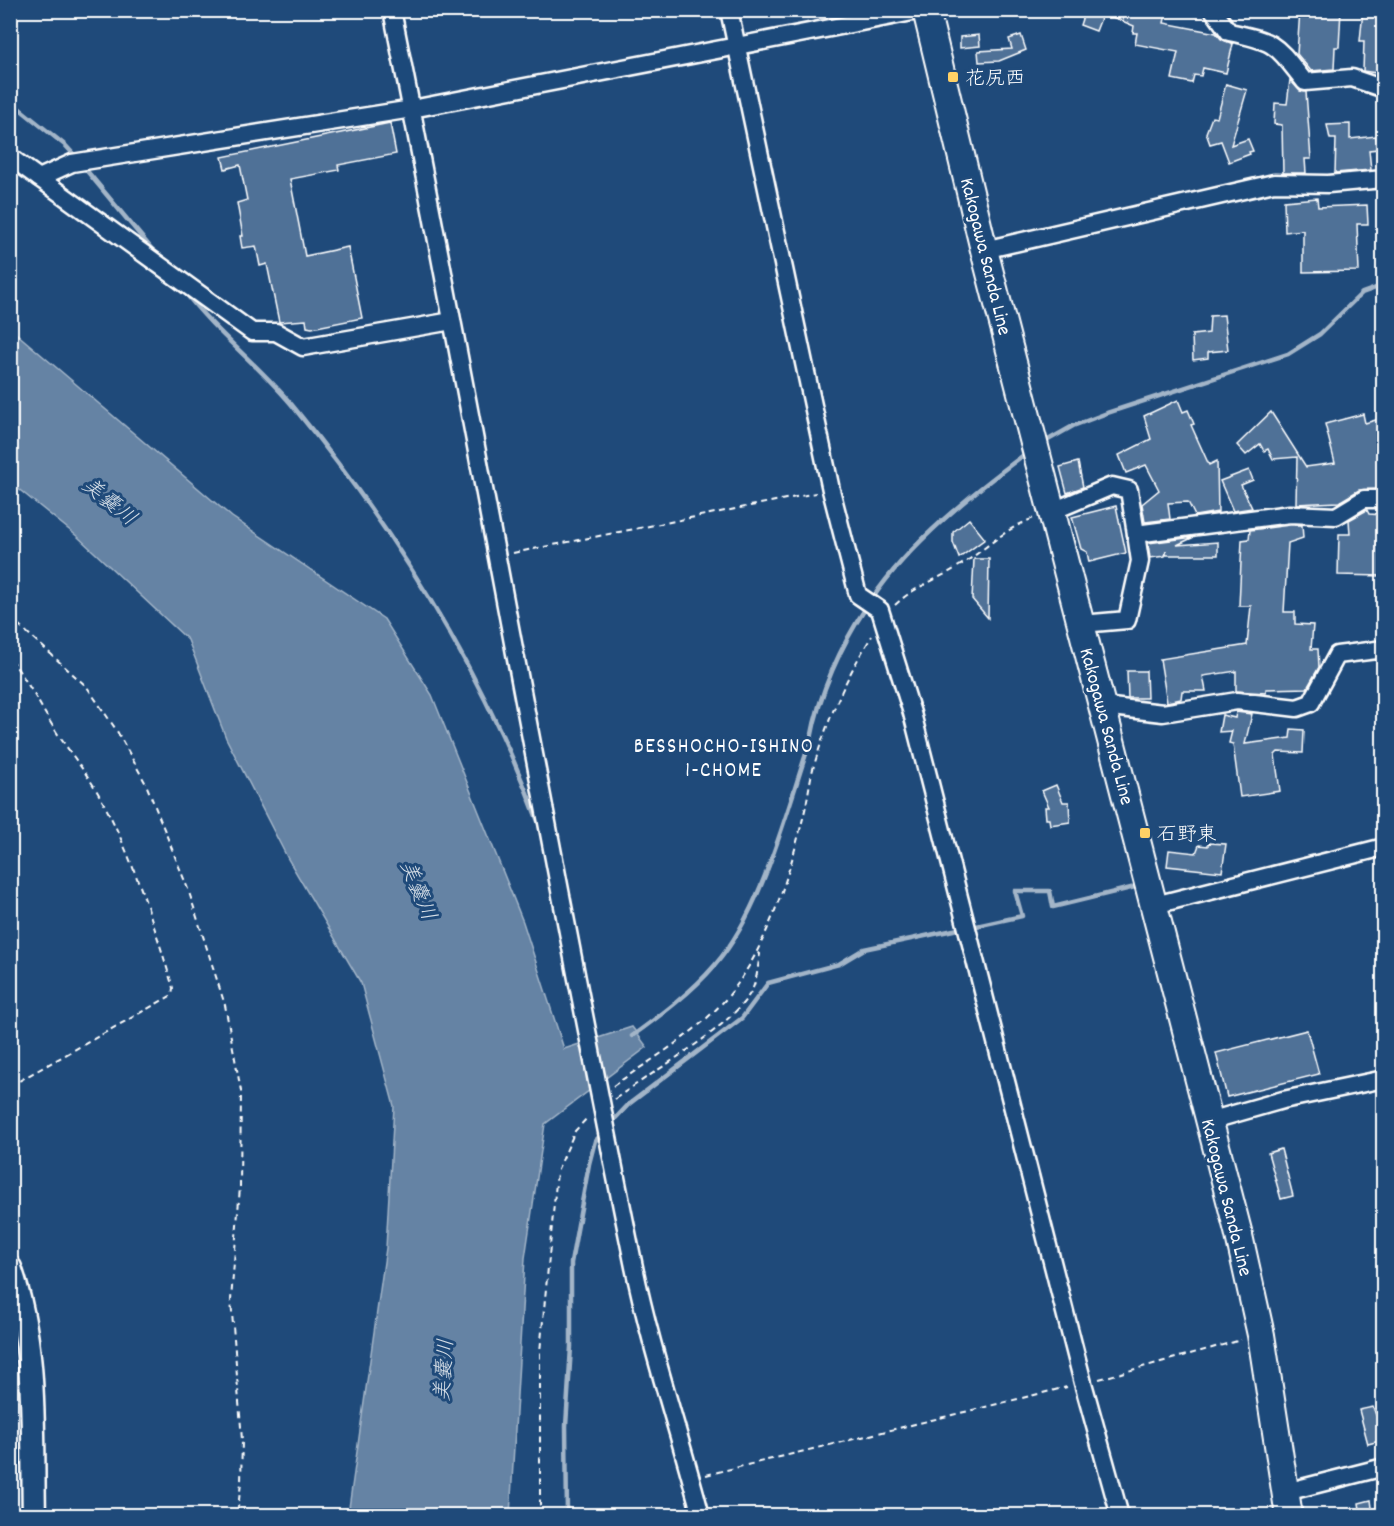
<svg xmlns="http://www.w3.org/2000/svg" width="1394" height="1526" viewBox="0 0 1394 1526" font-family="Dekko,'Klee One',sans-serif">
<rect width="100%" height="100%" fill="#1f4a7a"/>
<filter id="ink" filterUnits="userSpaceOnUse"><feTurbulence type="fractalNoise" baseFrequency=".0167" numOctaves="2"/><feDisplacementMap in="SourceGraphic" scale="12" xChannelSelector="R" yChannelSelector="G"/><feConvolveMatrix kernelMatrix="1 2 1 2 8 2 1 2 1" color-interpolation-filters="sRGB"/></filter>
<g filter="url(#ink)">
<path fill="#6583a4" stroke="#a3b5c8" stroke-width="1.5" d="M 10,328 L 232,517 L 384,619 L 432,695 L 523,922 L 564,1049 L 632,1027 L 647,1047 L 545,1124 L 525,1258 L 510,1515 L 348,1515 L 386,1248 L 394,1106 L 361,983 L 288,859 L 226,738 L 188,640 L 78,537 L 11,483 Z"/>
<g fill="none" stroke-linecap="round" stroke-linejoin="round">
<g stroke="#a3b5c8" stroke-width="4.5">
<path d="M 10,101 L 66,146 L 77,158"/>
<path d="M 82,165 L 155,253"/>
<path d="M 184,291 C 217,335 262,367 296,410 C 398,535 485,677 541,829"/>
<path d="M 1041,444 L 1073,426 L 1107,413 L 1288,354 L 1320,334 L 1362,293 L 1384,285"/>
<path d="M 872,599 C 909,543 975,491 1029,451"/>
<path d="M 972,927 L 1022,916 L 1015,891 L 1050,891 L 1053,907 L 1135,887"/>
<path d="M 632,1036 C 661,1015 692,992 715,965 C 763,910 787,808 811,739 C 819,694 841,645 867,606"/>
<path d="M 610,1124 L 629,1104 L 742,1018 L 768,983 L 839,964 L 864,949 L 963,928"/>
<path d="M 567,1516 L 566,1426 L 571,1347 L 571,1263 L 589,1164 L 595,1141 L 603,1133"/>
</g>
</g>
<g fill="#507197" stroke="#fff" stroke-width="1.5">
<path d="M 1085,10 L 1167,10 L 1164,23 L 1216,33 L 1221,39 L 1233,44 L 1226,73 L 1203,68 L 1201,76 L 1194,75 L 1192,83 L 1172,79 L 1178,52 L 1135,44 L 1137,33 L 1133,33 L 1134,26 L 1103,13 L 1096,31 L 1080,25 Z"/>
<path d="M 1300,10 L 1341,10 L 1339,47 L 1335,47 L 1334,69 L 1311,71 L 1297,54 Z"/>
<path d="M 1363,10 L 1383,10 L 1383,74 L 1363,71 L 1364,41 L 1360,41 Z"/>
<path d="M 979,35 L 980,46 L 960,48 L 960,37 Z"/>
<path d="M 1021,35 L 1026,50 L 999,61 L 979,62 L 978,51 L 1012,49 L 1009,39 Z"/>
<path d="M 1290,80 L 1300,91 L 1306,92 L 1311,159 L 1305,159 L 1306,173 L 1283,173 L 1282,125 L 1274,124 L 1275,103 L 1287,104 Z"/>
<path d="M 1226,84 L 1247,90 L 1231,145 L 1248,139 L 1253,151 L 1249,152 L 1250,154 L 1229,162 L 1221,141 L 1210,144 L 1206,133 L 1212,117 L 1217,118 Z"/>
<path d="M 390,123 L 396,154 L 338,165 L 339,170 L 290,179 L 305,256 L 348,247 L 362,318 L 312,328 L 307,327 L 306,320 L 279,322 L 267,264 L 260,266 L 256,246 L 242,248 L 240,236 L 243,236 L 237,203 L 247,200 L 240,165 L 225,169 L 222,157 Z"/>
<path d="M 1350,124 L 1350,139 L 1376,136 L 1378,149 L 1369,150 L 1371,170 L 1335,173 L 1336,139 L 1330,139 L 1327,125 Z"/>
<path d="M 1317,198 L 1318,207 L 1367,205 L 1368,224 L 1357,224 L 1359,271 L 1303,272 L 1303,230 L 1285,232 L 1284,201 Z"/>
<path d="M 1224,315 L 1228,350 L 1208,352 L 1208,358 L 1193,360 L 1192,335 L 1209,333 L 1210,316 Z"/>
<path d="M 1178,400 L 1183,412 L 1188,410 L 1194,424 L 1191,425 L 1209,465 L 1217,461 L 1218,512 L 1195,516 L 1188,502 L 1168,503 L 1170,519 L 1145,522 L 1142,504 L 1159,490 L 1146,465 L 1126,473 L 1119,455 L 1151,439 L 1144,416 Z"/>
<path d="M 1271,412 L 1306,467 L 1335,463 L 1325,424 L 1363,414 L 1365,423 L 1383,418 L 1383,489 L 1359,490 L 1339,502 L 1296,504 L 1297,457 L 1273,459 L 1268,449 L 1264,451 L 1260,444 L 1246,455 L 1237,445 Z"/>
<path d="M 1078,462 L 1083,487 L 1067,493 L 1060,467 Z"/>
<path d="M 1249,470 L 1253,480 L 1241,485 L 1252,508 L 1233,511 L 1220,481 Z"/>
<path d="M 1116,506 L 1126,553 L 1089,562 L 1087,552 L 1081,549 L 1072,517 Z"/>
<path d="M 1367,510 L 1369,514 L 1383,515 L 1383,576 L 1338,575 L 1339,534 L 1350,534 L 1349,520 Z"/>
<path d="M 969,519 L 985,539 L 959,558 L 953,542 L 953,532 Z"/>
<path d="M 1290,525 L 1302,525 L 1303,538 L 1288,543 L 1284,612 L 1295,612 L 1295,624 L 1313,625 L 1311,649 L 1318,649 L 1319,667 L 1307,688 L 1266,689 L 1266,693 L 1236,691 L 1236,671 L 1203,676 L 1206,691 L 1182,691 L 1181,699 L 1167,702 L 1160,659 L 1247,645 L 1251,606 L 1239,606 L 1242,540 L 1249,539 L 1250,530 Z"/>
<path d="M 1194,537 L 1177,545 L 1218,542 L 1218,555 L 1166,555 L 1166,550 L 1165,556 L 1150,558 L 1148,543 Z"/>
<path d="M 974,559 L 989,559 L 988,618 L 972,599 Z"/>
<path d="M 1127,671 L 1146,671 L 1147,698 L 1128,698 Z"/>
<path d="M 1236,712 L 1252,714 L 1245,744 L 1290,738 L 1291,729 L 1304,730 L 1303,753 L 1278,752 L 1275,755 L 1280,791 L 1240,797 L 1233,744 L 1229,743 L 1232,731 L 1219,732 L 1222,715 L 1235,718 Z"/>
<path d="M 1056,785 L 1063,802 L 1069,802 L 1070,822 L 1050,825 L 1049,819 L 1046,819 L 1045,807 L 1049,807 L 1042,791 Z"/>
<path d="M 1208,843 L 1226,844 L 1222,872 L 1167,866 L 1169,850 L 1196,853 L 1199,845 L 1208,846 Z"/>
<path d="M 1307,1030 L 1319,1074 L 1227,1097 L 1216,1053 Z"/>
<path d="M 1281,1149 L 1293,1196 L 1281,1199 L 1268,1153 Z"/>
<path d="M 1373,1407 L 1376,1415 L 1378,1414 L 1383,1440 L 1368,1444 L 1359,1410 Z"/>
<path d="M 1371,1500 L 1373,1515 L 1361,1515 L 1359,1503 Z"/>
</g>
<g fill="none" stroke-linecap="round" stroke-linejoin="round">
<g stroke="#fff" stroke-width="21">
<g id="minor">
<path d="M 392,10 C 475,427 548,846 633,1262 C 650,1347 679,1431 701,1516"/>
<path d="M 729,10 L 831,490 L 858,595 L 880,610 L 912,713 L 1083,1383 L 1120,1516"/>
<path d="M 1213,10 L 1229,32 C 1277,42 1275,44 1305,82 L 1352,78 L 1384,89"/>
<path d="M 10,157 L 252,332 L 276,332 L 303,347 L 452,321"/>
<path d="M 39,178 L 72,163 L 412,109 L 923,10"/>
<path d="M 984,250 L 1274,183 L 1328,184 L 1384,179"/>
<path d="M 1053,511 L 1112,486 L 1129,490 L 1136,534 L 1290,514 L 1336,516 L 1364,499 L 1384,499"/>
<path d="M 1082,624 L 1127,620 L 1140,561 L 1136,534"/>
<path d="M 1103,706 L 1163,713 L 1237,701 L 1297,708 L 1311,703 L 1337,655 L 1384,649"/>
<path d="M 1155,905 L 1384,847"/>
<path d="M 1209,1121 L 1283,1100 L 1384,1079"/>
<path d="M 1286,1492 L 1384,1467"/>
</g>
</g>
<g stroke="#fff" stroke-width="27">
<path id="secondary" d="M 10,1268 C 38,1348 32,1433 34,1516"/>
</g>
<g stroke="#fff" stroke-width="30">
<path id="primary" d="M 926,10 L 984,250 L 1238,1231 L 1261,1335 L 1289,1516"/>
</g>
<g stroke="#fff" stroke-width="2" stroke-dasharray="6 4.5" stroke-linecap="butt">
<path d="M 513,553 L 816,493"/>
<path d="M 895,605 C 916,585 936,581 959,566 C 987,549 1000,531 1034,518"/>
<path d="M 10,617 L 87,687 L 117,731 L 146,784 L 188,889 L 225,1005 L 241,1091 L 240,1187 L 231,1300 L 242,1440 L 241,1483 L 237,1516"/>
<path d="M 10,659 C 27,680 38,702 52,725 C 66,748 84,769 98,793 C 131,851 154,924 173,988 L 172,995 L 10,1086"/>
<path d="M 613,1086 C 652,1059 700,1031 730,994 C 768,946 790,872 804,814 C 808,799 809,784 813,769 C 827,721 845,678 872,636"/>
<path d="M 615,1099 C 651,1072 731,1029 752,990 C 757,980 758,965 760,954 L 755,952"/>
<path d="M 1099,1379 L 1241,1340"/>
<path d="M 706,1475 L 1067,1387"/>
<path d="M 540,1516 L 540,1352 L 557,1172 L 575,1131 L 588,1117"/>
</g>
<use href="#minor" stroke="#1f4a7a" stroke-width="16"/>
<use href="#secondary" stroke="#1f4a7a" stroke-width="22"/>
<use href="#primary" stroke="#1f4a7a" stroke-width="26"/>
</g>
</g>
<g fill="#ffd166" stroke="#1f4a7a" stroke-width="2">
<rect x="947" y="71" width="12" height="12" rx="3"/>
<rect x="1139" y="827" width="12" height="12" rx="3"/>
</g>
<g text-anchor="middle" stroke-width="6" stroke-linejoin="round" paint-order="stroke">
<g font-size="20" fill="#fff" stroke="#1f4a7a" text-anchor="start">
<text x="965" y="84">花尻西</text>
<text x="1157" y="840">石野東</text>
</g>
<g font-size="20" fill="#fff" stroke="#1f4a7a">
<text transform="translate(987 256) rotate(76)" y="7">Kakogawa Sanda Line</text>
<text transform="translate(1108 726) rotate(75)" y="7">Kakogawa Sanda Line</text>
<text transform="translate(1228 1197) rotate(76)" y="7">Kakogawa Sanda Line</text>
</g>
<g font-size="21" font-style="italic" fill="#d8e0e8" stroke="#1f4a7a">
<text transform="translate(110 501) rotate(39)" y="7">美嚢川</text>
<text transform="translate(419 890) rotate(68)" y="7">美嚢川</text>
<text transform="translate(443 1370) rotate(-86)" y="7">美嚢川</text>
</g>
<g font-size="21" letter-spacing="1.5" fill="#fff" stroke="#1f4a7a">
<text x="724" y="752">BESSHOCHO-ISHINO<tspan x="724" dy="24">1-CHOME</tspan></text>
</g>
</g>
<rect width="1394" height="1526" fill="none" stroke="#1f4a7a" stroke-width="36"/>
<rect x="18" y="18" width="1358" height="1490" fill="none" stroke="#fff" stroke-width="2" filter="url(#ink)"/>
</svg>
